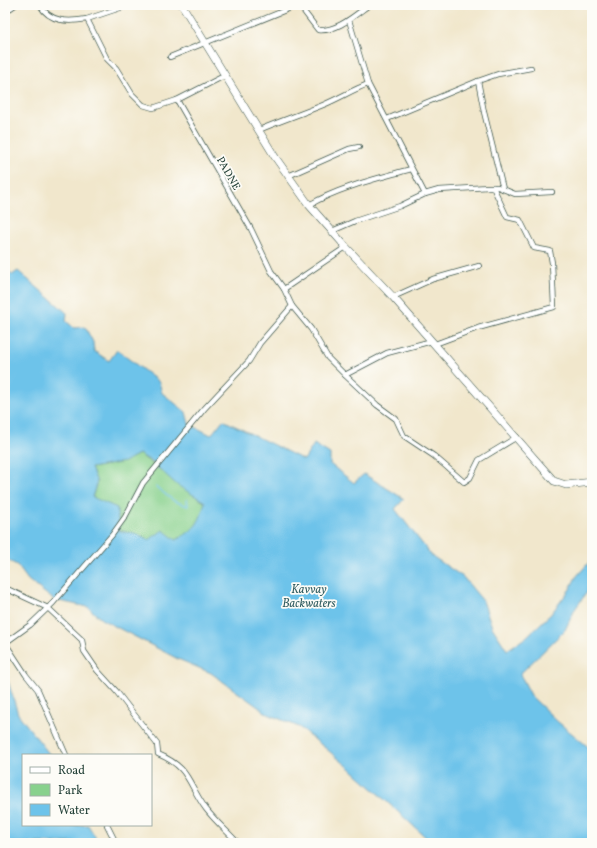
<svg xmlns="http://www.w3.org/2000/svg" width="597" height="848" viewBox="0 0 597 848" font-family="Vollkorn,serif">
<rect width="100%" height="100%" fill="#fdfcf7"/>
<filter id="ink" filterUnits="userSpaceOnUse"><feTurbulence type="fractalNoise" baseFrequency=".025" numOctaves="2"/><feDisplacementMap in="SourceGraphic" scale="8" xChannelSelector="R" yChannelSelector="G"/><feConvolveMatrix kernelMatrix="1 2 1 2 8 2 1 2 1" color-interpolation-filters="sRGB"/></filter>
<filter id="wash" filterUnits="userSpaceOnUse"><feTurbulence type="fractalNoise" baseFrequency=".012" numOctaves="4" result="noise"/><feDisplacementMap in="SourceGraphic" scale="16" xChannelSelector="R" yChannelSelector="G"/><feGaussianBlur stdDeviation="0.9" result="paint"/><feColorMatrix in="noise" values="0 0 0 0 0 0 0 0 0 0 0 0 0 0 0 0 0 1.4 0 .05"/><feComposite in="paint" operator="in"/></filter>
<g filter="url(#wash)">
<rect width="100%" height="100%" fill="#f1e7cc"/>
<path fill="#88d18d" stroke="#548760" d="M 139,454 L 205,503 L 201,518 L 191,532 L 176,540 L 149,540 L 134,533 L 119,530 L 117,508 L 92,498 L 97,482 L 91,468 L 124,462 Z"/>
<g fill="#6dc3ea" stroke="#46808f" fill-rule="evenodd">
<path d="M 5,266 L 12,275 L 18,271 L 67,313 L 66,321 L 74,328 L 85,327 L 93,342 L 94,351 L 109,361 L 117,350 L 159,382 L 162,393 L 186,412 L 189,424 L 211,435 L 223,420 L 304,460 L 314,444 L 330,454 L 330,464 L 354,483 L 364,474 L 404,499 L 395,509 L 432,556 L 463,577 L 483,601 L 492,627 L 507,650 L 525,638 L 551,614 L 570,589 L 576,577 L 592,559 L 592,585 L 575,609 L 565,630 L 520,674 L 532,697 L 558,722 L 592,750 L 592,843 L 432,843 L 350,768 L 299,727 L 268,714 L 211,673 L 178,659 L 101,619 L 88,607 L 54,600 L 28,580 L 17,565 L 5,559 ZM 139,454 L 152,462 L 177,485 L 205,502 C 200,523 195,530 176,540 L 163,530 L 149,540 L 134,533 L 119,531 L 117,508 L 92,497 L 97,482 L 91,468 L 124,462 Z"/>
<path d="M 5,679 L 8,681 L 18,714 L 50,755 L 23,755 L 23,825 L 88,825 L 99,843 L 5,843 Z"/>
</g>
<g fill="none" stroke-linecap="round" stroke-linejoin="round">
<path stroke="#6dc3ea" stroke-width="1.5" d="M 156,487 L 174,501 L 188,506 L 187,499"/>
</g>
</g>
<g filter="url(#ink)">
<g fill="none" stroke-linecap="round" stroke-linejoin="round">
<g stroke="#3e564b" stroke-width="6">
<g id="minor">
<path d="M 299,5 L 318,30 C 337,32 355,15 369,5"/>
<path d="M 5,12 L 15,5"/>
<path d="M 87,19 L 129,5"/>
<path d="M 170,57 L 298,5"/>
<path d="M 478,81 L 484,112 L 503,189"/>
<path d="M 368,84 L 425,194 L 439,190 L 489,187 L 498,187 L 515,194 L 552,192"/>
<path d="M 177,100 L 224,76"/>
<path d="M 387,119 L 478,81 L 498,74 L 531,68"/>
<path d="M 259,130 C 280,121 301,114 323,105 C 338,99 352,90 368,84 L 349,20"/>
<path d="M 288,176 L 349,149 L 359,147"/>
<path d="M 309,205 C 340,187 376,179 411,169"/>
<path d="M 332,231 L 355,221 L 400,206 L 425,194"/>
<path d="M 284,289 L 346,247"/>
<path d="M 393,297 L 433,279 L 479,266"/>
<path d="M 292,306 L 311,329 L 328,358 L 345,375 L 387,353 L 432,341"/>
<path d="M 435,344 L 478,328 L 554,307 L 552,263 L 550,251 L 534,248 L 520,220 L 507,217 L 493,187"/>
<path d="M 345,375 L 377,405 L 396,419 L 404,436 L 434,456 L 464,482 L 470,478 L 479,460 L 517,437"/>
<path d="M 5,588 L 48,608 L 82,640 L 84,651 L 97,670 L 116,691 L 157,744 L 158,754 C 191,768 187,783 206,809 C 215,821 228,832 238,843"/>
<path d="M 5,643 L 30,625 L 53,603 L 112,535 L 125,517 L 143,483 L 204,409 L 249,361 L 260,343 L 292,306 L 284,289 L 271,271 L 251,229 L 177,100 L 153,108 L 143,105 L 132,94 L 116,68 L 107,59 L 87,19 C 69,22 50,23 40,5"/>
<path d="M 5,643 L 26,675 L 38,690 L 66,755"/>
<path d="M 107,825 L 116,843"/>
</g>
</g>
<g stroke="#3e564b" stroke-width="8">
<path id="secondary" d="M 182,5 L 275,157 L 309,205 L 346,247 L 393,297 L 554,481 L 566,485 L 592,482"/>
</g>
<use href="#minor" stroke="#fff" stroke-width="4.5"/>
<use href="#secondary" stroke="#fff" stroke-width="7"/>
</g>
</g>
<g text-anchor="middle" stroke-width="3.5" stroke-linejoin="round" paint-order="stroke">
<g font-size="11" fill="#1f3d34" stroke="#fdfcf7">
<text transform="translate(229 173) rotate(60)" y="4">PADNE</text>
</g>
<g font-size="12" font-style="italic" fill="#325e62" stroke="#fdfcf7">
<text x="309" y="593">Kavvay<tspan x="309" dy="14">Backwaters</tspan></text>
</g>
</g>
<rect width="597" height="848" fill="none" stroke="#fdfcf7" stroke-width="20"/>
<rect x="22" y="754" width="130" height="72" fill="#fdfcf7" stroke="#a4b0a9"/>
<rect x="30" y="767" width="20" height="6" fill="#ffffff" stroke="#a4b0a9"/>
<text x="58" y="774" font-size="12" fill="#1f3d34">Road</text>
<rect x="30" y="784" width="20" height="12" fill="#88d18d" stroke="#a4b0a9"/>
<text x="58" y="794" font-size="12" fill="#1f3d34">Park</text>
<rect x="30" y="804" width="20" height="12" fill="#6dc3ea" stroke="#a4b0a9"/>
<text x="58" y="814" font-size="12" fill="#1f3d34">Water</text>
</svg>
